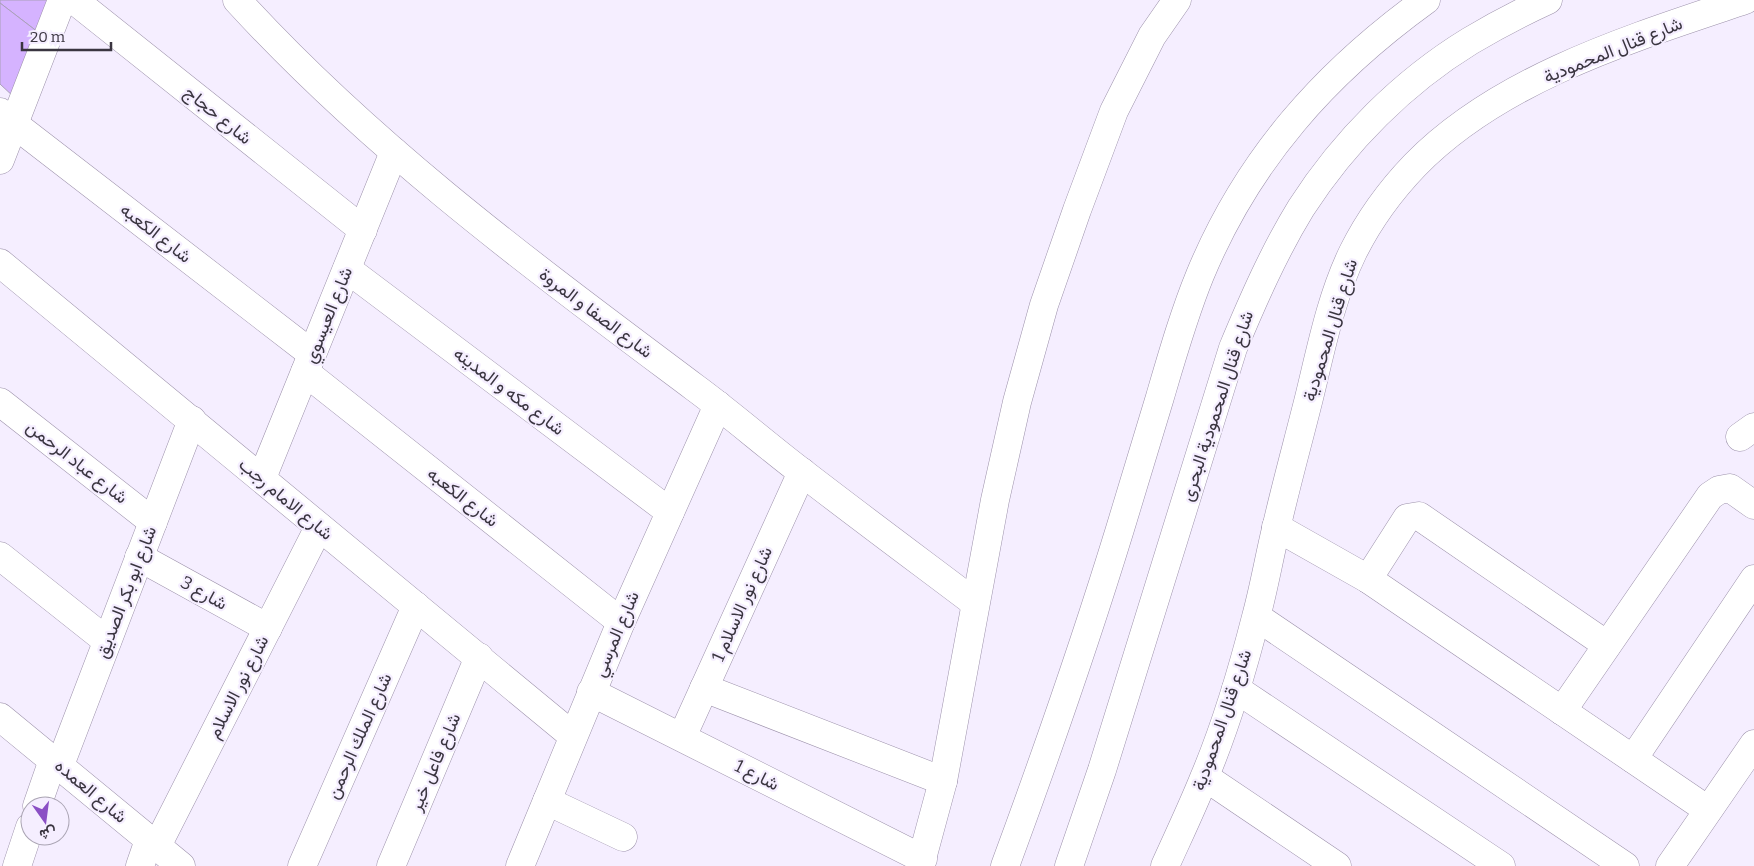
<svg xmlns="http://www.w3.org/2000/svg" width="1754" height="866" viewBox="0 0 1754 866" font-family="Bitter,Vazirmatn,serif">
<rect width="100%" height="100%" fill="#f5eeff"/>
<g fill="#d5b3ff" stroke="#aaa0b9">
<path d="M 0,0 L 62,0 L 47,39 L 0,3 Z"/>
<path d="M 0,3 L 47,39 L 15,98 L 0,84 Z"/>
</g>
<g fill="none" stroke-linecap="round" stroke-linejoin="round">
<g stroke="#9d92ab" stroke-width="29">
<g id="minor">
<path d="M 74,0 L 363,230"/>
<path d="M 237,0 C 373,149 534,267 694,387 C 731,414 766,445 803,473 C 860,517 918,560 975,603"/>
<path d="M 0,112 L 14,124 L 312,354"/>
<path d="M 0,160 L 62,0"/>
<path d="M 0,263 L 573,736"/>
<path d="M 347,269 L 670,512"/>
<path d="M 305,372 L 621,622"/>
<path d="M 0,402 L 153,522"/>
<path d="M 1740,437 L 1754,427"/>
<path d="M 262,478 L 394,152"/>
<path d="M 1276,527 L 1368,579 L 1708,810"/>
<path d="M 0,556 L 107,641"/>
<path d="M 139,557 L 268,628"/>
<path d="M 1368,579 L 1407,518 L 1419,516 L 1607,645"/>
<path d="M 1257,617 L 1625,866"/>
<path d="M 704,688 L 943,781"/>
<path d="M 1236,689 L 1501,866"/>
<path d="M 591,692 L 923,859"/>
<path d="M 1562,711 L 1710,496 L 1719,490 L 1730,488 L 1754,505"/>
<path d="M 0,717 L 181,866"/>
<path d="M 682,737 L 802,472"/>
<path d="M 1633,759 L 1754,579"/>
<path d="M 60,765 L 192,420"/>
<path d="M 1205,777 L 1337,866"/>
<path d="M 547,801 L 623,837"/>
<path d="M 37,806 L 53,760"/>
<path d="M 157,846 L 319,527"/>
<path d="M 17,866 L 30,827"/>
<path d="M 140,866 L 149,840"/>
<path d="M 302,866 L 416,606"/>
<path d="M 391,866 L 479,657"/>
<path d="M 520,866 L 621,622 L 718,405"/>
<path d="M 1670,866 L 1754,744"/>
</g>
</g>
<g stroke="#9d92ab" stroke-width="29">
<g id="tertiary">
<path d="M 920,866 L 943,781 L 995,500 L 1017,402 L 1044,305 L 1077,210 L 1114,111 L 1152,36 L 1177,0"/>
<path d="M 1165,866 C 1178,837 1192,808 1204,778 C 1226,726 1242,672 1256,617 C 1264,588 1269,558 1276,529 C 1286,485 1298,442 1309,398 C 1321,349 1331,297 1353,252 C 1369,220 1390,191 1415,165 C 1500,78 1632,38 1745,0"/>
</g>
</g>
<g stroke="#9d92ab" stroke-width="29">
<g id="secondary">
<path d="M 1005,866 C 1046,755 1085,643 1120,529 C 1133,485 1147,441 1160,397 C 1172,356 1184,314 1200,275 C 1248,159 1325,73 1426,0"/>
<path d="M 1069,866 L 1102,770 L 1233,348 C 1253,300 1274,252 1301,208 C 1344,141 1403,82 1470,41 C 1495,26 1522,12 1548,0"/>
</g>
</g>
<use href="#minor" stroke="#fff" stroke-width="28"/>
<use href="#tertiary" stroke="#fff" stroke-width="28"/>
<use href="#secondary" stroke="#fff" stroke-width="28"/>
</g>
<g text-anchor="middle" stroke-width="4.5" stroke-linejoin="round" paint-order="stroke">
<g font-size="18" fill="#3a3540" stroke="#f5eeff">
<text transform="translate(1613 50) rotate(-22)" y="6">شارع قنال المحمودية</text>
<text transform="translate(218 115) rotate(39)" y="6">شارع حجاج</text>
<text transform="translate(156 233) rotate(38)" y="6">شارع الكعبه</text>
<text transform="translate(596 313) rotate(37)" y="6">شارع الصفا و المروة</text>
<text transform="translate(328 315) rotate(-68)" y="6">شارع العيسوي</text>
<text transform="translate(1330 330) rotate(-73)" y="6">شارع قنال المحمودية</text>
<text transform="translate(509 391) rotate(37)" y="6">شارع مكه و المدينه</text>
<text transform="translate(1217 406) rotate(-72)" y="6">شارع قنال المحمودية البحرى</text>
<text transform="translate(77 462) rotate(38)" y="6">شارع عباد الرحمن</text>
<text transform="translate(463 497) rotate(38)" y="6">شارع الكعبه</text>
<text transform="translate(286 499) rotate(40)" y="6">شارع الامام رجب</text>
<text transform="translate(126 592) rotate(-69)" y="6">شارع ابو بكر الصديق</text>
<text transform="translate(204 593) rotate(29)" y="6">شارع 3</text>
<text transform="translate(742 604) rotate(-66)" y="6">شارع نور الاسلام 1</text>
<text transform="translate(616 634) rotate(-67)" y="6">شارع المرسي</text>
<text transform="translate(238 687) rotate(-63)" y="6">شارع نور الاسلام</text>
<text transform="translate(1222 720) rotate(-71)" y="6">شارع قنال المحمودية</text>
<text transform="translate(359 736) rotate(-66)" y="6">شارع الملك الرحمن</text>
<text transform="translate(435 762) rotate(-67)" y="6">شارع فاعل خير</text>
<text transform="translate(757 775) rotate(27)" y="6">شارع 1</text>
<text transform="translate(91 791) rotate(40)" y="6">شارع العمده</text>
</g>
</g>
<g transform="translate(45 821) rotate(166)"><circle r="24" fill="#f5eeff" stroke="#aaa4b3"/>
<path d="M0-4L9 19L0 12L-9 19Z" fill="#8b4fc5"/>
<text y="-8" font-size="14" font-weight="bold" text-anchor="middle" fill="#3a3540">ش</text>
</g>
<path d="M22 42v8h89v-8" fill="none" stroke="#3a3540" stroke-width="2.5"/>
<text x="30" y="42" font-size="15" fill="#3a3540" stroke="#f5eeff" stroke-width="4" paint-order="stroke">20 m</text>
</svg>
